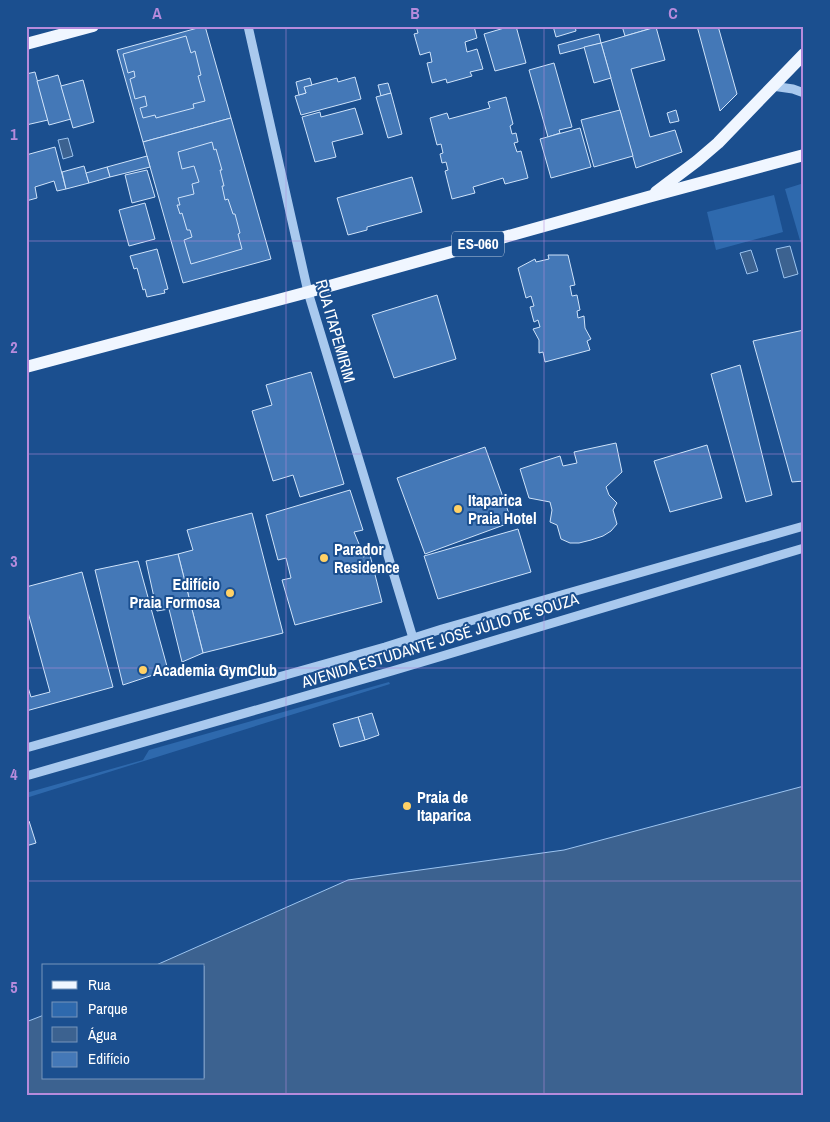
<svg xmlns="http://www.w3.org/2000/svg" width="830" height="1122" viewBox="0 0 830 1122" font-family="'Archivo Narrow',sans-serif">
<rect width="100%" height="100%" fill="#1b4f8f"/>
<g fill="#2e69ad">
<path d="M 804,183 L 804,254 L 785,189 Z"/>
<path d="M 774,195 L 783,232 L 716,250 L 707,212 Z"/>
<path d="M 389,682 L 390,684 L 26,798 L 26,793 L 143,760 L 149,750 Z"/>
</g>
<g fill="#3c6290" stroke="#9cc4f0">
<path d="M 68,138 L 73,156 L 63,159 L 58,140 Z"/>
<path d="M 790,246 L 798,274 L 784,278 L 776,249 Z"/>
<path d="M 751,250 L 758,271 L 747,274 L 740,253 Z"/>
<path d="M 804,786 L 804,1096 L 26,1096 L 26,1022 L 44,1015 L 44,1078 L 204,1078 L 204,966 L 154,966 L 348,880 L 564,850 Z"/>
</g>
<g fill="#4478b7" stroke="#cfe3fa">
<path d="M 205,26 L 231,118 L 143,142 L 117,50 Z"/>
<path d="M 416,26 L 474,26 L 477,38 L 465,42 L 467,52 L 477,49 L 483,69 L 470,72 L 472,76 L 447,83 L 446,79 L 432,83 L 427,63 L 432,62 L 430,52 L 420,55 L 414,34 L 418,33 Z"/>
<path d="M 511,26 L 516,26 L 526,63 L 495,71 L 484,34 Z"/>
<path d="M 553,26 L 575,26 L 576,31 L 556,37 Z"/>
<path d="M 622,26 L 656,26 L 656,27 L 625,36 Z"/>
<path d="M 697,26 L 718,26 L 737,94 L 720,111 Z"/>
<path d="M 656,27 L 665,60 L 631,69 L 650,137 L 675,130 L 682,152 L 636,168 L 601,43 Z"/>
<path d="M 599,34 L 601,43 L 560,54 L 558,45 Z"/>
<path d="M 186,36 L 191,53 L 195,51 L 201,75 L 198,76 L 205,101 L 193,104 L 194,108 L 156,118 L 155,115 L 143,118 L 140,108 L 147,106 L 145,96 L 135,99 L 130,79 L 135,77 L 134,71 L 128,73 L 123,54 Z"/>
<path d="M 601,43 L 611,78 L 594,83 L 584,47 Z"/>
<path d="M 554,63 L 572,127 L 559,130 L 560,133 L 548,137 L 529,70 Z"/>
<path d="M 35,72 L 48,120 L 26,125 L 26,74 Z"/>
<path d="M 58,75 L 71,119 L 49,125 L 37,81 Z"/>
<path d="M 355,77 L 361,99 L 301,115 L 295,96 L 306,93 L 304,87 L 337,78 L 338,82 Z"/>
<path d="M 310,78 L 312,85 L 304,87 L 306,93 L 299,95 L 296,82 Z"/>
<path d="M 83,80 L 94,122 L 73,128 L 61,86 Z"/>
<path d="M 388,83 L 391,93 L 381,96 L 378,85 Z"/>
<path d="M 391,93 L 402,134 L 388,138 L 376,97 Z"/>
<path d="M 506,97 L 513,124 L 510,126 L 512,134 L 516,133 L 518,142 L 514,143 L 517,152 L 521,151 L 528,178 L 505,184 L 503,178 L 473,187 L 475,193 L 452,199 L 445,171 L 448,170 L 446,162 L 442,163 L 440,154 L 443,153 L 441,144 L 437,145 L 430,118 L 447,113 L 449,119 L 490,108 L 488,102 Z"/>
<path d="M 355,108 L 363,134 L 332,142 L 336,157 L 315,162 L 302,117 L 320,112 L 321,117 Z"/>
<path d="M 620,110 L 633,156 L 594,167 L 581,120 Z"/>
<path d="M 676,110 L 679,121 L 670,123 L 667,113 Z"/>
<path d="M 231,118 L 271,259 L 183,283 L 143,142 Z"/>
<path d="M 580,128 L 591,167 L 551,178 L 540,139 Z"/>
<path d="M 212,142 L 214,150 L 216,149 L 222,170 L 220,170 L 224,186 L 222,186 L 225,200 L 228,199 L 233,214 L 235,214 L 240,233 L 238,234 L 242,249 L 191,264 L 184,240 L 192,237 L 190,230 L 187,230 L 182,213 L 180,214 L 177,205 L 180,205 L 178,198 L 194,194 L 192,184 L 199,182 L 194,166 L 182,169 L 178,152 Z"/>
<path d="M 55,147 L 66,189 L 57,191 L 54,181 L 35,187 L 37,198 L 26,201 L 26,155 Z"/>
<path d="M 147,156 L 150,167 L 110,177 L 107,167 Z"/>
<path d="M 84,166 L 89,183 L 66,189 L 62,172 Z"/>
<path d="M 107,167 L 110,177 L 89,183 L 86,173 Z"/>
<path d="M 147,170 L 155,197 L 132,203 L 125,175 Z"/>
<path d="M 412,177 L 422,212 L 367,227 L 367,230 L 348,235 L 337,198 Z"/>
<path d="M 145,203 L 155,239 L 129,246 L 119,210 Z"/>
<path d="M 157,249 L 168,289 L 164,290 L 165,293 L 147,297 L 145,289 L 143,290 L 137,268 L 134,269 L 130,256 Z"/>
<path d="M 548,255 L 568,255 L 575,285 L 570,286 L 572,296 L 577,295 L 580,310 L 577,311 L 578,318 L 584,316 L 585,328 L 591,339 L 587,341 L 590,350 L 545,362 L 543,352 L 539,353 L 539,340 L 533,329 L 540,327 L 538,320 L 534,322 L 530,307 L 534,306 L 531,296 L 526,298 L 518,268 L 535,259 L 536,262 L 549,259 Z"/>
<path d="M 437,295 L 456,359 L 394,378 L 372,315 Z"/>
<path d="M 804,330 L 804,481 L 792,482 L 753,341 Z"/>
<path d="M 740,365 L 772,495 L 746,502 L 711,374 Z"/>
<path d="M 311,372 L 344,484 L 300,497 L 293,475 L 273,481 L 252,411 L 272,405 L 266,385 Z"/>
<path d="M 616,443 L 622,472 L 606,487 L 609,495 L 617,503 L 613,510 L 617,524 L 611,531 L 603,536 L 591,540 L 579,543 L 570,543 L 561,539 L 557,525 L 550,522 L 552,510 L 550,502 L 529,498 L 520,469 L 560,456 L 563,466 L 577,463 L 574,452 Z"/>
<path d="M 707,445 L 722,498 L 670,512 L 654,461 Z"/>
<path d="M 485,447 L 512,522 L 425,554 L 397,478 Z"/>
<path d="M 350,490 L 363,530 L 354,532 L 359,544 L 363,557 L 370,555 L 382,602 L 295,625 L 282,580 L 291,578 L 286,558 L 278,560 L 266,515 Z"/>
<path d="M 252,513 L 283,633 L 203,653 L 178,554 L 193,550 L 187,530 Z"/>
<path d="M 518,529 L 531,572 L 438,599 L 424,556 Z"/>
<path d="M 178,554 L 203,653 L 182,662 L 169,609 L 157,611 L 146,561 Z"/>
<path d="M 138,561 L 168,670 L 123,685 L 95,570 Z"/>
<path d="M 82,572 L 113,687 L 26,711 L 26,681 L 31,697 L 50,692 L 26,605 L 26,587 Z"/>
<path d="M 372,713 L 379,735 L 365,740 L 358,717 Z"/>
<path d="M 358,717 L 365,740 L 340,747 L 333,724 Z"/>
<path d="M 29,821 L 36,843 L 26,846 L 26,822 Z"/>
</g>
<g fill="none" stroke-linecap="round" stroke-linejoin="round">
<g stroke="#a9c9ee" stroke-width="9">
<path d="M 248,26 L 308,292 L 413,638"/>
<path d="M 772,86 L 793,89 L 804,93"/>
<path d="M 26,748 L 385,647 L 442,629 L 804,526"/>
<path d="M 26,776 L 392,671 L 804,548"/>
</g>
<g stroke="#f0f6ff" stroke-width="12">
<path d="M 26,44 L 93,26"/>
<path d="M 656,192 L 697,161 L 718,143 L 804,54"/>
<path d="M 26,367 L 308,292 L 648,197 L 804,155"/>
</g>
</g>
<path fill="none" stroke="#b68bdc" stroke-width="1" stroke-opacity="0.55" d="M 286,26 L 286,1096M 544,26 L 544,1096M 26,241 L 804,241M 26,454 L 804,454M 26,668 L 804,668M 26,881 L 804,881"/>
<g fill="#ffd166" stroke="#1b4f8f" stroke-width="2">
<circle cx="458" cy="509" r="5"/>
<circle cx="324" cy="558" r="5"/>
<circle cx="230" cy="593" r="5"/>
<circle cx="143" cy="670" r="5"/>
<circle cx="407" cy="806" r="5"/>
</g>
<g text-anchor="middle" stroke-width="4" stroke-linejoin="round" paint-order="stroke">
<rect fill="#1b4f8f" stroke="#bbcadd" stroke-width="1" x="452" y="231.5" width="52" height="25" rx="4"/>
<g font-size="15" font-weight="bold" fill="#fff">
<text x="478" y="249">ES-060</text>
</g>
<g font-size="16" fill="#fff" stroke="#1b4f8f">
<text transform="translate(336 331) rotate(74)" y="6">RUA ITAPEMIRIM</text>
<text transform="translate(440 640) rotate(-17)" y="6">AVENIDA ESTUDANTE JOSÉ JÚLIO DE SOUZA</text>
</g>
<g font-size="16" font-weight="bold" fill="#fff" stroke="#1b4f8f" text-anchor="start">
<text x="468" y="506">Itaparica<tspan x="468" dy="18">Praia Hotel</tspan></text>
<text x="334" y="555">Parador<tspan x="334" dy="18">Residence</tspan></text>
<text x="220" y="590" text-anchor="end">Edifício<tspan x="220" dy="18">Praia Formosa</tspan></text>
<text x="153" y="676">Academia GymClub</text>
<text x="417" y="803">Praia de<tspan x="417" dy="18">Itaparica</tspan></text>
</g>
</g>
<rect width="830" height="1122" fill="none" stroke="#1b4f8f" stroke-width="55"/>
<rect x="42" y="964" width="162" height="115" fill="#1b4f8f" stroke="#7695bc"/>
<rect x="52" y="981" width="25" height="8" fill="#f0f6ff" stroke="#7695bc"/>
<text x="88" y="990" font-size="15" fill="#ffffff">Rua</text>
<rect x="52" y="1002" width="25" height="15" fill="#2e69ad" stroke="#7695bc"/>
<text x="88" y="1014" font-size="15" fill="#ffffff">Parque</text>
<rect x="52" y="1027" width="25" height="15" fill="#3c6290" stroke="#7695bc"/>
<text x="88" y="1040" font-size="15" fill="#ffffff">Água</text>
<rect x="52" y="1052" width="25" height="15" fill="#4478b7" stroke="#7695bc"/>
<text x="88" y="1064" font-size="15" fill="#ffffff">Edifício</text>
<rect x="28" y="28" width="774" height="1066" fill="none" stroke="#b68bdc" stroke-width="2"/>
<g font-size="16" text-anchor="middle" font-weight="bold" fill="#b68bdc">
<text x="157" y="19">A</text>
<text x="415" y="19">B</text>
<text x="673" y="19">C</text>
<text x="14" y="140">1</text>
<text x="14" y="353">2</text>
<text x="14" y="567">3</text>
<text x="14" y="780">4</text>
<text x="14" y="993">5</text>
</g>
</svg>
